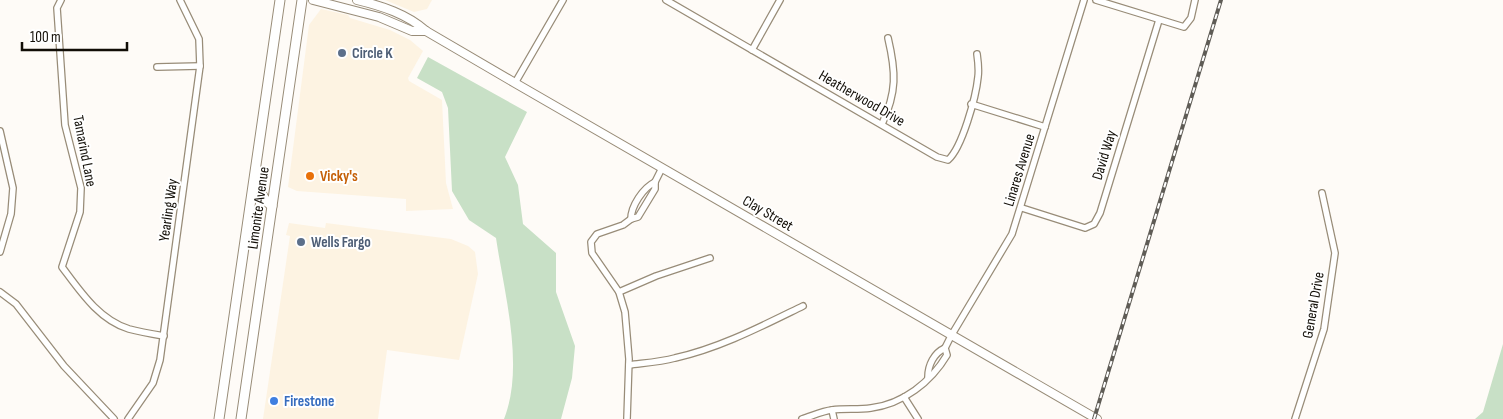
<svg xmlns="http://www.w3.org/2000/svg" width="1503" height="419" viewBox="0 0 1503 419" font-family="'Sofia Sans Condensed',sans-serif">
<rect width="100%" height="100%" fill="#fefbf7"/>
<g fill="#fdf3e2">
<path d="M 385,0 L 432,0 L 427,9 L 414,12 Z"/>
<path d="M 321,9 L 348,15 L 350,18 L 390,30 L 410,40 L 423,51 L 408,78 L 409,81 L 442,100 L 446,183 L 453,209 L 406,211 L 406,199 L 297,191 L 288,187 L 309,25 Z"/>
<path d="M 289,223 L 325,228 L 326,223 L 451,239 L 468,246 L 475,252 L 478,274 L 459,360 L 387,350 L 378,419 L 263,419 L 290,236 L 286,235 Z"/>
</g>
<g fill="#c8e0c6">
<path d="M 428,57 L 527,112 L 505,157 L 518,185 L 523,224 L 556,253 L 556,292 L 575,346 L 572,378 L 561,419 L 504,419 C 525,366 504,293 496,238 L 469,220 L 452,191 L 448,108 L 442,92 L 417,78 Z"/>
<path d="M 1503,344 L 1503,419 L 1475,419 L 1483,412 Z"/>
</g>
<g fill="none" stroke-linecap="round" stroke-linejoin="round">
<g stroke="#988c78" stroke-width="8">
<g id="minor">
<path d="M 61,0 L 57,8 L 65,125 L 81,188 L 80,212 L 62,267 C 80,291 99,320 129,329 C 140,332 152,334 164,336"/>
<path d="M 666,0 L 937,157 L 948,160 C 962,148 976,97 978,77 C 979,70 978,61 977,54"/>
<path d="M 1096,0 L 1184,27 L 1191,18 L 1195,0"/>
<path d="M 752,50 L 780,0"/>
<path d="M 157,67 L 200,66"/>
<path d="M 515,83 L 563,0"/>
<path d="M 971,104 L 1045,127"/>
<path d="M 882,124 C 897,92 896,72 888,38"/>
<path d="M 0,131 L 13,188 L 11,214 L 0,252"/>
<path d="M 1022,208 L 1085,228 L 1094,224 L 1100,213 L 1159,20"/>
<path d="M 631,219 C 631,206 643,188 655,182"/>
<path d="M 0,292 L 16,304 L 64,366 L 114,419"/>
<path d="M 619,292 L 656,276 L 710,258"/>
<path d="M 629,365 C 644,363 660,362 675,358 C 720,348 762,326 803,306"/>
<path d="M 928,377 C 928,365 934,353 945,348"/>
<path d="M 904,397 L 918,419"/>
<path d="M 832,410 L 834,419"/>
<path d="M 128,419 L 153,383 L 160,360 L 200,66 L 199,39 L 180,0"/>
<path d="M 627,419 L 629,359 L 625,312 L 619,292 L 592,253 L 591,242 L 597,234 L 623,225 L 631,219 L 638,217 L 655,189 L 655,182 L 662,168"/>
<path d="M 802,419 C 812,416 822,411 832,410 C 844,408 858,410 871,408 C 903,404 931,382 947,355 L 945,348 L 951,336 L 1012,234 L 1084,0"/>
<path d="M 1295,419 L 1324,329 L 1335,253 L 1322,193"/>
</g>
</g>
<g stroke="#988c78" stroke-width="10">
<g id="secondary">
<path d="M 313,0 L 379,17 L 412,31 L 426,31"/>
<path d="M 357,0 C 382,6 407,14 426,31 L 515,83 L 1097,419"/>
</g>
</g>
<g stroke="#988c78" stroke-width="11">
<g id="primary">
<path d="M 261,173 C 259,189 259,196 272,206"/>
<path d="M 219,419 L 280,0"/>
<path d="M 241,419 L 302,0"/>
</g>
</g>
<use href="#minor" stroke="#fff" stroke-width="5.5"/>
<use href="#secondary" stroke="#fff" stroke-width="8"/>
<use href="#primary" stroke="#fff" stroke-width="9"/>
<g stroke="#5f5c56" stroke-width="4">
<path id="rail" d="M 1094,419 L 1221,0"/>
</g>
<use href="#rail" stroke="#fff" stroke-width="2" stroke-dasharray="5.5" stroke-linecap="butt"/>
</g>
<g fill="#5c6f8a" stroke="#fff" stroke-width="2">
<circle cx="342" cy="53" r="5"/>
<circle cx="301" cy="242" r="5"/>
</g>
<circle fill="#e8710a" stroke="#fff" stroke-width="2" cx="310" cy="176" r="5"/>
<circle fill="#3f7fe0" stroke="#fff" stroke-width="2" cx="274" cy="401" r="5"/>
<g text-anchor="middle" stroke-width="4" stroke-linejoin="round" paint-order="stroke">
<g font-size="15" font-weight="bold" fill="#4e5e75" stroke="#fff" text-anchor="start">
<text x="352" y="58">Circle K</text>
<text x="311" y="247">Wells Fargo</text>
</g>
<g font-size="15" fill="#110d06" stroke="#fff">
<text transform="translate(862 98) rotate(30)" y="5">Heatherwood Drive</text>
<text transform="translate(85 151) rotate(79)" y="5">Tamarind Lane</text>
<text transform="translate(1104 155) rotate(-73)" y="5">David Way</text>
<text transform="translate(1019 170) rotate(-73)" y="5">Linares Avenue</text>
<text transform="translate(258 208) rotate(-82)" y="5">Limonite Avenue</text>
<text transform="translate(168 210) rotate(-82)" y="5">Yearling Way</text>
<text transform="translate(768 213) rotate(30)" y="5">Clay Street</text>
<text transform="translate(1313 305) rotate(-80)" y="5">General Drive</text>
</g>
<g font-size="15" font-weight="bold" fill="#c56008" stroke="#fff" text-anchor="start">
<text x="320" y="181">Vicky's</text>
</g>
<g font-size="15" font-weight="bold" fill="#366cbe" stroke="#fff" text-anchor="start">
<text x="284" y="406">Firestone</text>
</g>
</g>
<path d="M22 42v8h105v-8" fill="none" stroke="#110d06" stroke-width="2.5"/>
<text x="30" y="42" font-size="15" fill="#110d06" stroke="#ffffff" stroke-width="4" paint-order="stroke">100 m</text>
</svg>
